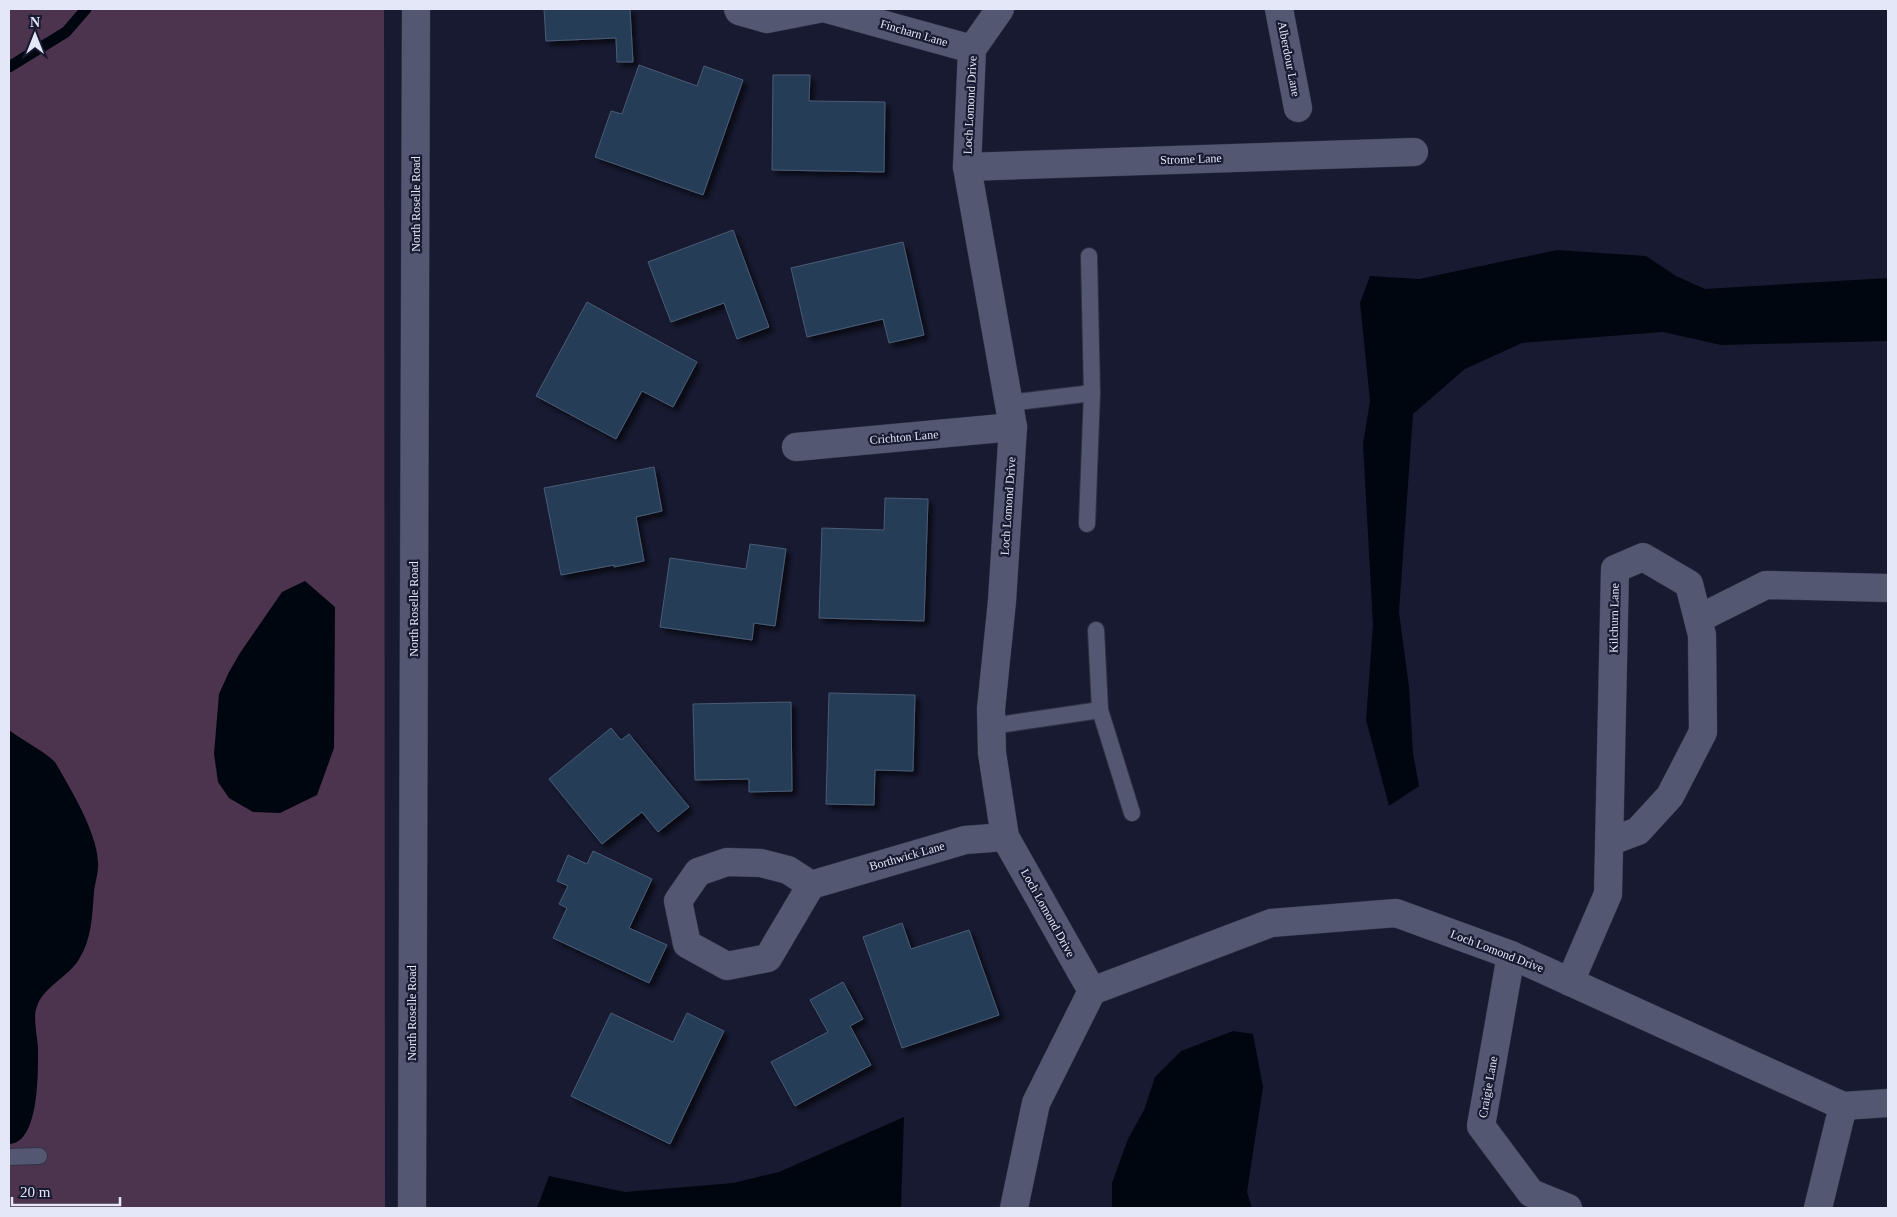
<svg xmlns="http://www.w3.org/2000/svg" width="1897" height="1217" viewBox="0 0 1897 1217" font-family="Georgia,serif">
<defs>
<filter id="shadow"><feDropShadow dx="4.5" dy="4.5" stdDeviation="2.5" flood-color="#0009"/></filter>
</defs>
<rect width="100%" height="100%" fill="#181a32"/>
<path fill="#4c334e" d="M 9,9 L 384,9 L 385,1208 L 9,1208 Z"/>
<g fill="#00060f">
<path d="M 1557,250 L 1646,256 L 1676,276 L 1705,289 L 1888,278 L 1888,341 L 1721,345 L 1663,332 L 1522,343 L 1465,369 L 1413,414 L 1399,612 L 1409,687 L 1413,753 L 1419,786 L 1389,806 L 1366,720 L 1373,625 L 1363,444 L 1370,401 L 1360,303 L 1370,276 L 1419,279 Z"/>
<path d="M 305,581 L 335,607 L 334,748 L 317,795 L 280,813 L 253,812 L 229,798 L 218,782 L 214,754 L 219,694 L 229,672 L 240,653 L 282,592 Z"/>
<path d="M 9,730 C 23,741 41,749 55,762 C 70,788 97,832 98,862 C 99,872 95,882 94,892 C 92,917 92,939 78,961 C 64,981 37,989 35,1016 C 35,1026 37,1037 38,1047 C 38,1069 40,1143 9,1144 Z"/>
<path d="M 1233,1031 L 1253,1034 L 1263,1087 L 1247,1192 L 1252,1208 L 1112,1208 L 1112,1183 L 1128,1139 L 1144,1110 L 1155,1077 L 1181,1051 Z"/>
<path d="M 904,1117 L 901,1208 L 537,1208 L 549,1176 L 625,1192 L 733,1183 L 779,1172 Z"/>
</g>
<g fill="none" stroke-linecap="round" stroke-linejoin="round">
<path stroke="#00060f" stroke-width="11" d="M 9,67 L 66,32 L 86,9"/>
</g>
<g fill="#253c58" stroke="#4a5c74" filter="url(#shadow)">
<path d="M 544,9 L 630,9 L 633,62 L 617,62 L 616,38 L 546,41 Z"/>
<path d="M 639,65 L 697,86 L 704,66 L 743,80 L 703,195 L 595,157 L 611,111 L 622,114 Z"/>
<path d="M 773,75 L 810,75 L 809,101 L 885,102 L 884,172 L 772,170 Z"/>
<path d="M 733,230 L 769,327 L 737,339 L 724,303 L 671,322 L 648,262 Z"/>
<path d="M 903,242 L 924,335 L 889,343 L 883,319 L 807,337 L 791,268 Z"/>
<path d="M 587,302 L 697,362 L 673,407 L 642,391 L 616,439 L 536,396 Z"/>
<path d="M 654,467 L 662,511 L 636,517 L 644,561 L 614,567 L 614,565 L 561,575 L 544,488 Z"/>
<path d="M 885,498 L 928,499 L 924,621 L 819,618 L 822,528 L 884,530 Z"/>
<path d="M 750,544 L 786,549 L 775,626 L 754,623 L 752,640 L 660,627 L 670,558 L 746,569 Z"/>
<path d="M 829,693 L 915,695 L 913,771 L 875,770 L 874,805 L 826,804 Z"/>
<path d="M 791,702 L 792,791 L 749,792 L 749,779 L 695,780 L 693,704 Z"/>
<path d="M 611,728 L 621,740 L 629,734 L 689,807 L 658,832 L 642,812 L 602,844 L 549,779 Z"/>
<path d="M 593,851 L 652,879 L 629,928 L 667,945 L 649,983 L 553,938 L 567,908 L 559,904 L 568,886 L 557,881 L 568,855 L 587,864 Z"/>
<path d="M 902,923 L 911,949 L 969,930 L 999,1015 L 902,1048 L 863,937 Z"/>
<path d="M 843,982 L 863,1019 L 850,1026 L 871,1065 L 795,1106 L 771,1062 L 828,1032 L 810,1000 Z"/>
<path d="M 611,1013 L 673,1042 L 687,1013 L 724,1031 L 670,1144 L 571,1096 Z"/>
</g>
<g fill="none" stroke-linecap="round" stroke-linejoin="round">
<g stroke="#323246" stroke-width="18">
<g id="lane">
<path d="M 1009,403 L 1092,393 L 1089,256"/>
<path d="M 1087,524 L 1092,393"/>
<path d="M 1100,710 L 1132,813"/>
<path d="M 992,726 L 1100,710 L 1096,630"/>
<path d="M 9,1157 L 39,1156"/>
</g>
</g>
<g stroke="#323246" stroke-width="29">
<g id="street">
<path d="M 738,9 L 739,11 L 767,19 L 818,9"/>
<path d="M 827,9 L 972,49"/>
<path d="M 1000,9 L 972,49 L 967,167 L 1013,427 L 1002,601 L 991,709 L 992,753 L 1005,837 L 1092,991"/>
<path d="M 1279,9 L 1298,108"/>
<path d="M 967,167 L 1414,152"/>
<path d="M 796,447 L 1013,427"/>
<path d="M 1698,619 L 1766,585 L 1888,588"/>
<path d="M 811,885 L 768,958 L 727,966 L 687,944 L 678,901 L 698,872 L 727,862 L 761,863 L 788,870 L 811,885 L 965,840 L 1005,837"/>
<path d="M 1511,955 L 1481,1126 L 1531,1193 L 1568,1208"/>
<path d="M 1570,982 L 1608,894 L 1615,569 L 1643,557 L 1689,584 L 1702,635 L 1703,732 L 1670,796 L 1638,831 L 1609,842"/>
<path d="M 1014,1208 L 1036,1103 L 1092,991 L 1271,923 L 1396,913 L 1511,955 L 1843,1106 L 1888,1103"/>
<path d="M 1818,1208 L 1843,1106"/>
</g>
</g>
<g stroke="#323246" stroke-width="29">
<path id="secondary" d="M 412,1208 L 416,9"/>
</g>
<use href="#lane" stroke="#535772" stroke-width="16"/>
<use href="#street" stroke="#535772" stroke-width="28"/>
<use href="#secondary" stroke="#535772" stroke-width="28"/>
</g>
<g text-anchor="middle" stroke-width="4.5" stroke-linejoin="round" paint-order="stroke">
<g font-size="12" fill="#e4e7f8" stroke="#181a32">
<text transform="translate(914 33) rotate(16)" y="4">Fincharn Lane</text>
<text transform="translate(1289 59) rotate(79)" y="4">Alberdour Lane</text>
<text transform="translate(970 105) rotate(-87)" y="4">Loch Lomond Drive</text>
<text transform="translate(1191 159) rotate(-2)" y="4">Strome Lane</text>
<text transform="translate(416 204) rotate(-90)" y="4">North Roselle Road</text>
<text transform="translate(904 437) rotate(-5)" y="4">Crichton Lane</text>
<text transform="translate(1008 506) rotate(-86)" y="4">Loch Lomond Drive</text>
<text transform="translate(414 609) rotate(-90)" y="4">North Roselle Road</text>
<text transform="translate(1614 618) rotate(-89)" y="4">Kilchurn Lane</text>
<text transform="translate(907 856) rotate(-16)" y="4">Borthwick Lane</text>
<text transform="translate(1048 913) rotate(61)" y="4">Loch Lomond Drive</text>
<text transform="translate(1497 951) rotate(21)" y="4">Loch Lomond Drive</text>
<text transform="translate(412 1013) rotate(-90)" y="4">North Roselle Road</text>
<text transform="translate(1488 1087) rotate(-80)" y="4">Craigie Lane</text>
</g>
</g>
<rect width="1897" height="1217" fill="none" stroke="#e4e7f8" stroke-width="20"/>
<g transform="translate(35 35)" stroke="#181a32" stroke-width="4" paint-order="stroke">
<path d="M0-4L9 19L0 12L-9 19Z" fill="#e4e7f8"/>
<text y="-8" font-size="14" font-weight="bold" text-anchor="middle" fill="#e4e7f8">N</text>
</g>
<path d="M12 1197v8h108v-8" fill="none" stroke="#e4e7f8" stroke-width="2.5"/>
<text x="20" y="1197" font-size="15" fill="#e4e7f8" stroke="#181a32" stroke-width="4" paint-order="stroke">20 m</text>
</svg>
